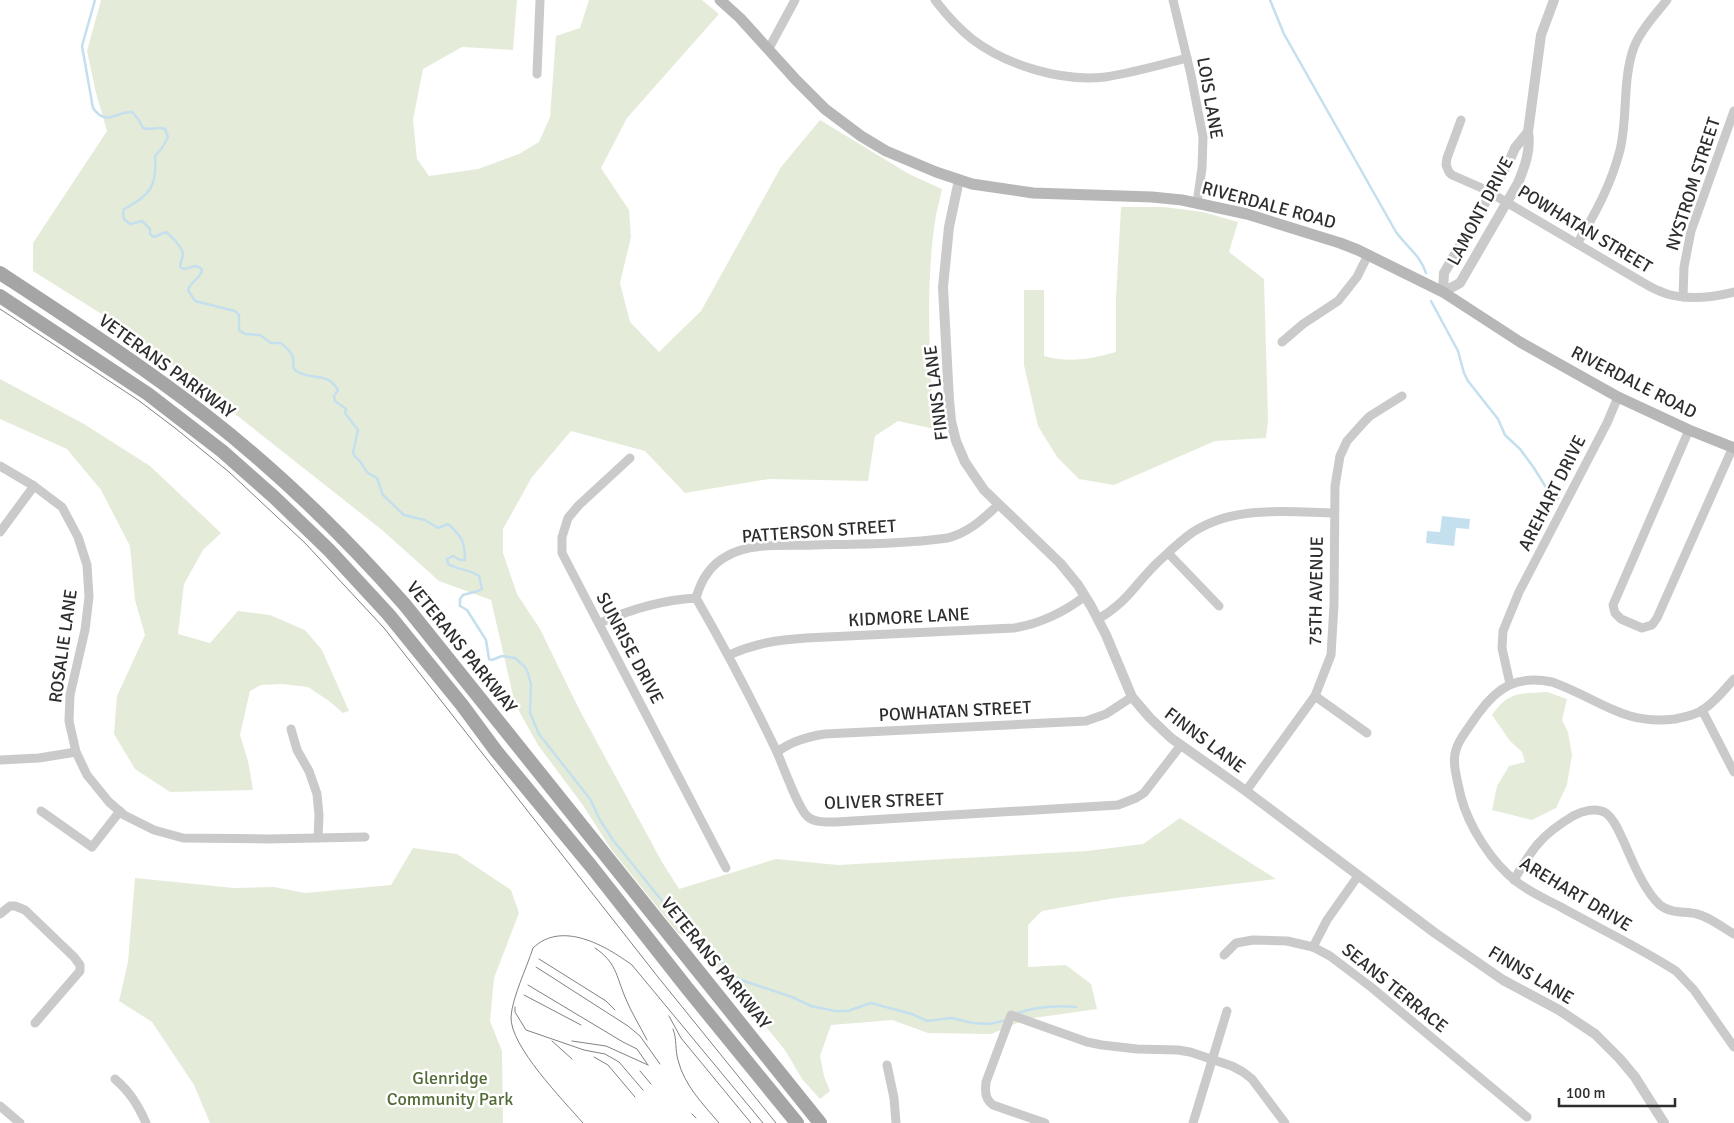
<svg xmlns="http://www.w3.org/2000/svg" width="1734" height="1123" viewBox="0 0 1734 1123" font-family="Signika,sans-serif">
<rect width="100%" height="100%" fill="#fff"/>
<g fill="#e4ecd9">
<path d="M 101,0 L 517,0 L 513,50 L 462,47 L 423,69 L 413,120 L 417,159 L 429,176 L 478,169 L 519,154 L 539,142 L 550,117 L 556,36 L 580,28 L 589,0 L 702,0 L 719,14 L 627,118 L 601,168 L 629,210 L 631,237 L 620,283 L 630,322 L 659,352 L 701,311 L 781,167 L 820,120 L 909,174 L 942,189 C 940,200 936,211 935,222 C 925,287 930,363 934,429 L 898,421 L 875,436 L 868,481 L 769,479 L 685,493 L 645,451 L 571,431 L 532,477 L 503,529 L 503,553 L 517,594 L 540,629 L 579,709 L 662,862 L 679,889 L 776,859 L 838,865 L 1087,851 L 1143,844 L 1180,818 L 1276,879 L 1115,898 L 1042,911 L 1028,925 L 1028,967 L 1066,965 L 1091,984 L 1097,1009 L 1027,1019 L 991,1034 L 928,1033 L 892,1020 L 831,1025 L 820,1056 L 824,1076 L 830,1091 L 820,1099 L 802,1079 L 785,1050 L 697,943 L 678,933 L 611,849 L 582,804 L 538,745 L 515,704 L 491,600 L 439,581 L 382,530 L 135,335 L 33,271 L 33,243 L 107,131 L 96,93 L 87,51 Z"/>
<path d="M 1121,207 L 1164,207 L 1203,212 L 1238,222 L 1229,252 L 1264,279 L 1268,420 L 1266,438 L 1215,441 L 1114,485 L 1079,479 L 1057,457 L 1038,426 L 1024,365 L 1024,290 L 1044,290 L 1044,356 C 1069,363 1092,359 1116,352 L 1116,299 Z"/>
<path d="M 0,379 L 84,424 L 150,466 L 221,533 L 203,550 L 184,584 L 178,634 L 210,643 L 238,611 L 270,615 L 305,630 L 322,650 L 349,711 L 343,713 L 329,701 L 308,687 L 282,684 L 261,685 L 250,691 L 240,735 L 248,761 L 253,790 L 170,792 L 135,769 L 114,734 L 117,696 L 145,635 L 135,600 L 130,546 L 101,490 L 67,449 L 0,419 Z"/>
<path d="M 1547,692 L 1567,699 L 1562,720 L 1568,732 L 1572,755 L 1567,785 L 1556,808 L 1532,820 L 1492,810 L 1497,786 L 1509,766 L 1525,762 L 1522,752 L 1510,741 L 1492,715 C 1509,691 1520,694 1547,692 Z"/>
<path d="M 413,848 L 457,854 L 511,890 L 519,913 L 494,978 L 490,1021 L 502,1051 L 503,1123 L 210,1123 L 194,1085 L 152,1022 L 119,1001 L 128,962 L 135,878 L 234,888 L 274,887 L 305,893 L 391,885 Z"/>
</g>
<path fill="#c4dfed" d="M 1442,516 L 1470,519 L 1469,529 L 1456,528 L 1454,546 L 1426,543 L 1427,531 L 1440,532 Z"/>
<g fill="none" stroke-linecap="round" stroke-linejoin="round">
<g stroke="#c4dfed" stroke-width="2.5">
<path d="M 95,0 L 82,46 L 93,108 C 107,128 118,110 132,112 L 138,119 L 143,128 C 150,131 158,126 165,129 L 168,137 L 162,148 L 155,156 C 157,186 151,195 124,209 L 123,214 L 124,219 L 130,224 L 142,221 L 150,229 L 150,234 L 154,237 L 166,232 C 171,236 183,247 183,255 C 182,260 180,262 180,267 L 184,269 C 191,268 197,263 202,270 C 201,278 191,281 188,290 L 195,301 L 235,311 L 239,315 L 239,330 L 245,334 L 260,335 L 271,343 L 281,343 C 285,347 292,352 293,358 C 294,364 291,369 298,372 C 314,381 327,371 338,390 L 334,396 L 335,401 L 346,409 L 345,413 L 358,430 L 353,453 C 355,458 359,459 361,463 C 369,474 364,471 377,478 L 383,495 L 404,515 L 425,520 L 438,528 L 448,524 C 462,536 465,542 465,560 L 460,560 L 453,556 L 447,559 L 448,564 C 458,570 469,569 479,576 L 482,589 L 478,591 L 463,595 L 460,599 L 460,606 L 467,610 L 486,640 L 489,659 L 492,660 L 502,656 L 515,658 L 525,667 L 528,673 L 531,685 L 530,713 L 539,734 L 590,799 L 600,820 L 613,840 L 671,912 L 695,934 L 738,979 L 792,997 L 811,1006 L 835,1011 L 848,1011 L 871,1003 L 912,1014 L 927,1021 L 952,1018 L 973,1023 L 989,1024 L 1003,1021"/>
<path d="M 1270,0 L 1284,34 L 1396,232 C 1406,246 1421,256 1426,273"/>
<path d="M 1431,301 L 1458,351 L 1464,373 L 1468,381 L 1498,419 L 1505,435 L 1520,449 L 1534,468 L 1547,489 L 1558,498"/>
<path d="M 1018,1013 C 1038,1006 1055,1005 1076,1007"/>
</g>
<g stroke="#cacaca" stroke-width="9">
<path d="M 935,0 C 945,13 958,28 972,39 C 1006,65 1061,82 1105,77 C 1132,73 1160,65 1187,58"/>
<path d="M 1173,0 L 1191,75 L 1203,137 L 1202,168 L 1197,203"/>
<path d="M 768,50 L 795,0"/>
<path d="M 537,74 L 540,0"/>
<path d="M 1461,120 L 1447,158 L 1446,165 L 1449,172 L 1452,175 L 1484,189 L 1642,282 C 1650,287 1658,291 1667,294 C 1688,300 1714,297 1734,292"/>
<path d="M 1577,244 C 1595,214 1611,185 1620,150 C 1628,117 1622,80 1634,47 C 1641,30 1655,15 1667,0"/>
<path d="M 1683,297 L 1684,267 L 1691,231 L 1734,111"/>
<path d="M 1282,342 L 1303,324 L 1338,301 L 1357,277 L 1368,255"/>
<path d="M 1689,430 L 1613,605 L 1615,613 L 1621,619 L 1642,628 L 1652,625 L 1657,618 L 1733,447"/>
<path d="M 630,458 L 579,505 L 568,518 L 562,537 L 562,553 L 726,868"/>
<path d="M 0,466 L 34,486 L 62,507 L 78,537 L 87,565 L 89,597 L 85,630 L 70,695 L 69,721 L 76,752 L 87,775 L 109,802 L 124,815 L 154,830 L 183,838 L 268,839 L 365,837"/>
<path d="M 0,532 L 34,486"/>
<path d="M 1168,553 L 1219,606"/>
<path d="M 696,598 C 725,648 751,698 776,750 C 783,765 797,806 807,816 C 814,823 827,822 836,822 L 1118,805 L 1136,798 L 1144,793 L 1181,745"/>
<path d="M 696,598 C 701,580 710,565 727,556 C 751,542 786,546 814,545 C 858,544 904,544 948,538 C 969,532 982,520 998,505"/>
<path d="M 1098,619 C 1127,603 1135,584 1158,562 C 1169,552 1180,541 1193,532 C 1234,505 1287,512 1334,513"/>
<path d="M 600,623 C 631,609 661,600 696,598"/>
<path d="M 729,655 C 756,643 777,640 806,638 L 1014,628 C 1039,624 1065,612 1085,596"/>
<path d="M 1734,679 C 1725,689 1716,701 1704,709 C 1696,715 1685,717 1675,719 C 1623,726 1598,698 1552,682 C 1518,675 1498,686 1478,714 C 1451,752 1450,751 1461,797 C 1469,827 1492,863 1517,882 C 1530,892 1545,899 1559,906 C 1598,928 1639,947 1676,971 L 1694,990 L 1734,1047"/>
<path d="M 1510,684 L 1502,648 L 1503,631 L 1519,592 L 1607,423 L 1618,397"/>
<path d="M 1315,696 L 1367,733"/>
<path d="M 1702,710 L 1734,772"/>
<path d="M 291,729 L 297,750 L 309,771 L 317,794 L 319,815 L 318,838"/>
<path d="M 777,752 C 792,741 807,737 825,734 L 1086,721 L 1106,714 L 1132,697"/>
<path d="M 0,760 L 39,758 L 76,752"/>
<path d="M 1246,791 L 1315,696 L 1331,655 L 1334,605 L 1335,486 L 1340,456 L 1347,441 L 1364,422 L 1370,416 L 1402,396"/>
<path d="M 41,811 L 92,847 L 120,811"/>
<path d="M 1514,880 C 1532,849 1541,835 1573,816 C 1582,811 1596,807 1606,813 C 1615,820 1619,832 1624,842 C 1632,861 1645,892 1660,905 C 1671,914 1684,911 1697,914 C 1710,917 1723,928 1734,934"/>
<path d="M 0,914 L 10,906 L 15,906 L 25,910 L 74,957 L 80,965 L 80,971 L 35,1023"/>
<path d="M 1313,947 L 1327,920 L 1358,876"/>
<path d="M 1224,955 L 1236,943 L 1253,940 L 1287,941 L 1313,947 L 1330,956 L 1371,987 L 1527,1117"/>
<path d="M 887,1065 L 894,1098 L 896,1123"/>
<path d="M 115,1079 C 130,1092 138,1105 146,1123"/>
<path d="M 0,1106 L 20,1123"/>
<path d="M 1045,1123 L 993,1105 C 985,1099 985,1092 986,1082 L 1011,1015 L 1087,1042 L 1102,1045 L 1137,1049 L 1178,1050 L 1190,1052 L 1232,1066 L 1243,1072 L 1252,1079 L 1285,1123"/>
<path d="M 1193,1123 L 1227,1011"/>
</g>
<g stroke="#cacaca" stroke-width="10">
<path d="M 959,180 L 949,227 L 943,287 L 949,400 L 951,421 L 956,441 L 965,462 L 984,490 L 1060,563 L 1078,585 L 1091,606 L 1106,635 L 1132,697 L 1150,718 L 1171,738 L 1246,791 L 1435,933 L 1503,980 L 1559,1010 L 1595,1034 L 1620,1059 L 1635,1077 L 1664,1123"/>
<path d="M 1443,292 L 1460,283 L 1518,183 C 1525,166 1531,150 1528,132 L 1541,35 L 1554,0"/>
<path d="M 1443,292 L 1444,273 L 1508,164 L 1515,148 L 1528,132"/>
</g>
<path stroke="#b7b7b7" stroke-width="11" d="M 720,0 L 740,18 L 796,80 L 825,109 L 861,136 L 886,151 L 936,172 L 972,184 L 1033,193 L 1152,197 L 1182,200 L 1247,214 L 1340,243 L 1358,250 L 1443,292 L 1520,342 L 1618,397 L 1689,430 L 1734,448"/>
<g stroke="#a5a5a5" stroke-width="14">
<path d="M 0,273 C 70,319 141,365 208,417 C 280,473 345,537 405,605 L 820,1123"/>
<path d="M 0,296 L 148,394 L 183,421 L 222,451 L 274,497 L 329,550 L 389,615 L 462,705 L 496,751 L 591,866 L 687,988 L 797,1123"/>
</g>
<g stroke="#828282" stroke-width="1">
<path d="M 0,309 L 138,400 L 175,428 L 229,472 L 305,543 L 384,628 L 658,977 L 776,1123"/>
<path d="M 595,948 C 616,962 616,975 625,997 C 631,1012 640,1026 647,1040"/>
<path d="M 539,959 L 606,1001 L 615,1010"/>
<path d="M 536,967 L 628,1026 L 640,1036 L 660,1064"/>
<path d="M 528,985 L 623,1042 L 637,1049 L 648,1065"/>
<path d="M 524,995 L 581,1025"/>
<path d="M 515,1007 L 515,1012 L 526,1030 L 584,1050 L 605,1054 L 619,1062 L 643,1090"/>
<path d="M 669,1016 L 681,1038 L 751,1123"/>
<path d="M 673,1029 C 677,1039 675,1050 678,1060 C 684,1085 703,1104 719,1123"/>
<path d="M 552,1041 L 572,1059"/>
<path d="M 572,1041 L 606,1046 L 648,1065"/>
<path d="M 594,1057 L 608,1065 L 635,1097"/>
<path d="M 640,1071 L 651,1084"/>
<path d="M 692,1114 L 696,1118"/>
<path d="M 583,1123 C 563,1100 510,1046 511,1017 C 512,998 527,967 533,948 C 562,920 606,946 632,965 L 763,1123"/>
</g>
</g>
<g text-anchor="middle" stroke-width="5" stroke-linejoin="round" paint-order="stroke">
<g font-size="18" fill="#2d2d2d" stroke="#fff">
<text transform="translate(1210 98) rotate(80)" y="6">LOIS LANE</text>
<text transform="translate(1693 184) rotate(-72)" y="6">NYSTROM STREET</text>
<text transform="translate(1269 205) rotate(15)" y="6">RIVERDALE ROAD</text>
<text transform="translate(1480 211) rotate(-62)" y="6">LAMONT DRIVE</text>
<text transform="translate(1585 229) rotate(31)" y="6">POWHATAN STREET</text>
<text transform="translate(167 366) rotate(36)" y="6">VETERANS PARKWAY</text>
<text transform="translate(1634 382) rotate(27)" y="6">RIVERDALE ROAD</text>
<text transform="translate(936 393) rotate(-97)" y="6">FINNS LANE</text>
<text transform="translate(1552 493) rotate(-63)" y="6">AREHART DRIVE</text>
<text transform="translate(819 531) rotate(-4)" y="6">PATTERSON STREET</text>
<text transform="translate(1316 591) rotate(-89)" y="6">75TH AVENUE</text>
<text transform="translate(909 617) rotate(-3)" y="6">KIDMORE LANE</text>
<text transform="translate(63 646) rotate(-82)" y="6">ROSALIE LANE</text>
<text transform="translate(462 647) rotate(51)" y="6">VETERANS PARKWAY</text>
<text transform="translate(630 648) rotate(62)" y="6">SUNRISE DRIVE</text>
<text transform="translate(955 711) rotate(-3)" y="6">POWHATAN STREET</text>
<text transform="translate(1205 740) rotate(37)" y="6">FINNS LANE</text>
<text transform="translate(884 801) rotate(-2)" y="6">OLIVER STREET</text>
<text transform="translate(1576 894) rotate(31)" y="6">AREHART DRIVE</text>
<text transform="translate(716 963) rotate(51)" y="6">VETERANS PARKWAY</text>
<text transform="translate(1531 975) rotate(31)" y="6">FINNS LANE</text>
<text transform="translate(1395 988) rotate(39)" y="6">SEANS TERRACE</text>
</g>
<g font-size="18" fill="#536b38" stroke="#fff">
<text x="450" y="1084">Glenridge<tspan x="450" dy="21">Community Park</tspan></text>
</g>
</g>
<path d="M1559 1098v8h116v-8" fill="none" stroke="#2d2d2d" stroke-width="2.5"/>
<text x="1566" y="1098" font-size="15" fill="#2d2d2d" stroke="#ffffff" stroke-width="4" paint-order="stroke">100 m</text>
</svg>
